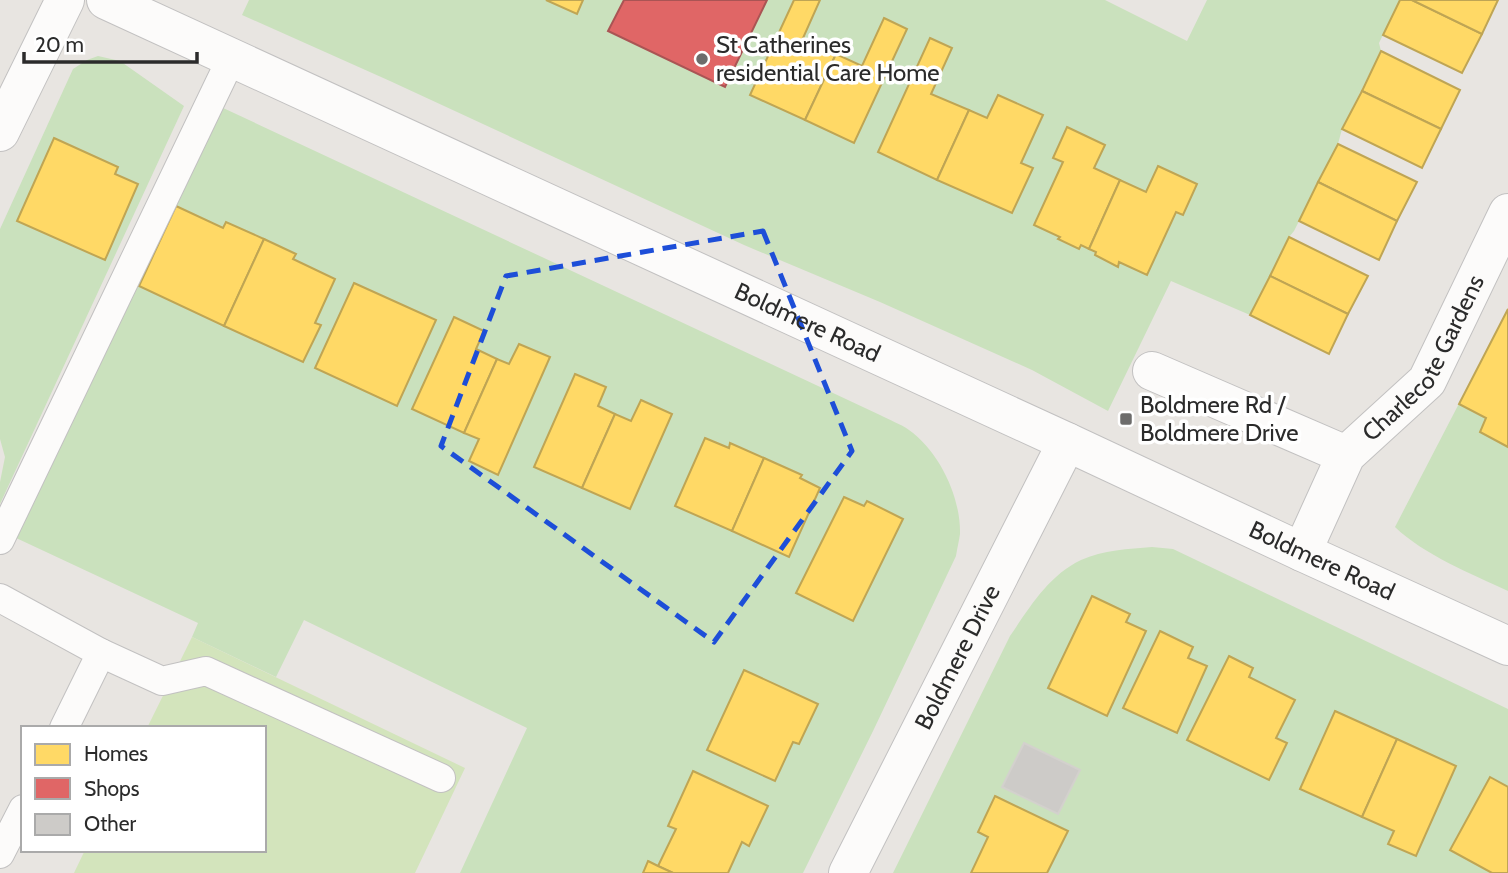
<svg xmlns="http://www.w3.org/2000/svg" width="1508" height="873" viewBox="0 0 1508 873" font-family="Cabin,sans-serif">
<rect width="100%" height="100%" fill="#e8e5e1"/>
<g fill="#cae1bd">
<path d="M 249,0 L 1105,0 L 1187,41 L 1207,0 L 1400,0 L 1379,43 L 1381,51 L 1342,129 L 1338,144 L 1294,231 L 1289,237 L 1250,315 L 1171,281 L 1108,411 L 1032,370 L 880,302 L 744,245 L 390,81 L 242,15 Z"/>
<path d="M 98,56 L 120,61 L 184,106 L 0,504 L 0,482 L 5,457 L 0,439 L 0,229 L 73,69 L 87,60 Z"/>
<path d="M 221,107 L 880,415 C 889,420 901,424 909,430 C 939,451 961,497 960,534 C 959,541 957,549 956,556 L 874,729 L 803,873 L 460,873 L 527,728 L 304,620 L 276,677 L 192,637 L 198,623 L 14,537 Z"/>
<path d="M 1508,309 L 1508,591 C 1472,574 1424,555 1395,527 Z"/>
<path d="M 1152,547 L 1173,549 L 1508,709 L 1508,873 L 893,873 L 1010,636 C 1030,607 1048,576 1081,560 C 1103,550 1129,549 1152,547 Z"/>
</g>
<path fill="#d3e4bc" d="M 192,637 L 465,768 L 415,873 L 74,873 L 85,850 L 264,850 L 264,728 L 147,728 Z"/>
<g fill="#ffd966" stroke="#bfa554" stroke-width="2">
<path d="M 546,0 L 583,0 L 577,14 Z"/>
<path d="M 794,0 L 820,0 L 803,38 L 836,54 L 805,120 L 750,95 Z"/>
<path d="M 1400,0 L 1412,0 L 1482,34 L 1462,73 L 1383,35 Z"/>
<path d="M 1412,0 L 1498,0 L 1482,34 Z"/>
<path d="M 884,18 L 907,29 L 854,143 L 805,120 L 836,54 L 862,66 Z"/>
<path d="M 930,38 L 952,48 L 931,94 L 969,110 L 937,180 L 878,152 Z"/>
<path d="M 1381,51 L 1460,90 L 1441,129 L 1362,91 Z"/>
<path d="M 1362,91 L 1441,129 L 1422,168 L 1342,129 Z"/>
<path d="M 998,95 L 1043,115 L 1021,163 L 1033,168 L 1012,213 L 937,180 L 969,110 L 987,118 Z"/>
<path d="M 1067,127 L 1105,145 L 1094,168 L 1120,180 L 1089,249 L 1081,245 L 1079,249 L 1058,239 L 1060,237 L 1034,225 L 1063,162 L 1053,158 Z"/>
<path d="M 54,138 L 118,167 L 115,174 L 138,184 L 105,260 L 17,221 Z"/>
<path d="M 1338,144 L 1417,182 L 1397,221 L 1318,182 Z"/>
<path d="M 1158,166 L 1197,184 L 1183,215 L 1176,212 L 1147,275 L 1119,262 L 1118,267 L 1095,255 L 1096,252 L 1089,249 L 1120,180 L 1146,192 Z"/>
<path d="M 1318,182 L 1397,221 L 1379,260 L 1299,221 Z"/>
<path d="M 176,206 L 223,228 L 226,222 L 264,239 L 224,326 L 139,286 Z"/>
<path d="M 1289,237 L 1368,276 L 1348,314 L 1270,276 Z"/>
<path d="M 264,239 L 296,254 L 293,259 L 335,279 L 315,323 L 321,325 L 303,362 L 224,326 Z"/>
<path d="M 1270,276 L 1348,314 L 1329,354 L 1250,315 Z"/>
<path d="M 354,283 L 436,320 L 397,406 L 315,368 Z"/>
<path d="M 1508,309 L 1508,447 L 1480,432 L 1486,418 L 1459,404 Z"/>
<path d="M 454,317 L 484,331 L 476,349 L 497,359 L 464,433 L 412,409 Z"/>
<path d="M 519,344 L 550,357 L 498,475 L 469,461 L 479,439 L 464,433 L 497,359 L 509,364 Z"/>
<path d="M 575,374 L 606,387 L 598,406 L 615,414 L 582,488 L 534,467 Z"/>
<path d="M 641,400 L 672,414 L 630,509 L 582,488 L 615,414 L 631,421 Z"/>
<path d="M 705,438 L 729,448 L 730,443 L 764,458 L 732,531 L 675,506 Z"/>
<path d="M 764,458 L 802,475 L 800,478 L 820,488 L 789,557 L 732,531 Z"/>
<path d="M 844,497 L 864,506 L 867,501 L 903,519 L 853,621 L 796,593 Z"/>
<path d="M 1092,596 L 1130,614 L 1126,622 L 1146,631 L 1107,716 L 1048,688 Z"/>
<path d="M 1160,631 L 1193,647 L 1188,658 L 1207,666 L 1177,733 L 1123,708 Z"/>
<path d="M 1229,656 L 1253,668 L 1249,677 L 1295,700 L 1276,738 L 1287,743 L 1269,780 L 1187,740 Z"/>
<path d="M 744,670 L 818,704 L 799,744 L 793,742 L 775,781 L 707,750 Z"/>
<path d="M 1335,711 L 1397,739 L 1362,817 L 1300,789 Z"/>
<path d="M 1397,739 L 1456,766 L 1416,856 L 1388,844 L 1394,831 L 1362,817 Z"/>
<path d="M 693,771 L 768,806 L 749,846 L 742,842 L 728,873 L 673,873 L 658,866 L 676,829 L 668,826 Z"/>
<path d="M 1490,777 L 1508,787 L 1508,873 L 1492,873 L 1450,850 Z"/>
<path d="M 995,796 L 1068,831 L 1047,873 L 971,873 L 988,837 L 978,832 Z"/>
<path d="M 648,861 L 658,866 L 673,873 L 643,873 Z"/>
</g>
<path fill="#e06666" stroke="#aa5454" stroke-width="2" d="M 624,0 L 767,0 L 725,87 L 608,31 Z"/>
<path fill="#cdcbc8" stroke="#d3d1cd" stroke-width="2" d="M 1024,743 L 1080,770 L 1058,814 L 1002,787 Z"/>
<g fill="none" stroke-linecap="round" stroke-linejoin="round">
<g stroke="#c2c1c1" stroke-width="30">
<g id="lane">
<path d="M 0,540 L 231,59"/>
<path d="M 0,598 L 101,653 L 64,728"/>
<path d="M 101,653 L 162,681 L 206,671 L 441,778"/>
<path d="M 0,854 L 23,809"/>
</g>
</g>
<g stroke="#c2c1c1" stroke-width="40">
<g id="street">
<path d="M 0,132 L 65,0"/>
<path d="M 1152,371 L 1346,455"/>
<path id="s1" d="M 1302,552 L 1346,455 L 1427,381 L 1508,213"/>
<path id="s2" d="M 848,873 L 1067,442"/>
</g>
</g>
<g stroke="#c2c1c1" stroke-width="40">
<g id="secondary">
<path id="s3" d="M 106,0 L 1067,442 L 1302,552 L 1508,646"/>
</g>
</g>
<use href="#lane" stroke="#fcfbfa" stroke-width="28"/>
<use href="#street" stroke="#fcfbfa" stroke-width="38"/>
<use href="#secondary" stroke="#fcfbfa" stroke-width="38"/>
</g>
<path fill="none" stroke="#1d4ed8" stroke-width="5" stroke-dasharray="14 9" stroke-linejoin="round" d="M 763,231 L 852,451 L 714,642 L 441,446 L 506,276 Z"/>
<g fill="#6d6c6b" stroke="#fff" stroke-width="2.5">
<circle cx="702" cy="59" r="7"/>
<rect x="1119" y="412" width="14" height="14" rx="3.5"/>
</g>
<g text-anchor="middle" stroke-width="7" stroke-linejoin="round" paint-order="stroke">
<g font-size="24" fill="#2b2b2b" stroke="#fff" text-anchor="start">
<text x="716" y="53">St Catherines<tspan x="716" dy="28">residential Care Home</tspan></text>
<text x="1140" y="413">Boldmere Rd /<tspan x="1140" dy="28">Boldmere Drive</tspan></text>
</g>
<g font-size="24" fill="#2b2b2b" stroke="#fff">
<text dy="8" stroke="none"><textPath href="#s3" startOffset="772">Boldmere Road</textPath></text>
<text dy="8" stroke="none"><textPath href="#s1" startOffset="233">Charlecote Gardens</textPath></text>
<text dy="8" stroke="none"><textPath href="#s3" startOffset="1339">Boldmere Road</textPath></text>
<text dy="8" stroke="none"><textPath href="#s2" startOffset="242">Boldmere Drive</textPath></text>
</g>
</g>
<rect x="21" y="726" width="245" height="126" fill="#ffffff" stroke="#aaaaaa" stroke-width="2"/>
<rect x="35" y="744" width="35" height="21" fill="#ffd966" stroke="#aaaaaa" stroke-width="2"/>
<text x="84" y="761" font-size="21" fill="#2b2b2b">Homes</text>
<rect x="35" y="778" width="35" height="21" fill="#e06666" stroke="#aaaaaa" stroke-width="2"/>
<text x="84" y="796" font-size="21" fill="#2b2b2b">Shops</text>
<rect x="35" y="814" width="35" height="21" fill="#cdcbc8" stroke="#aaaaaa" stroke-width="2"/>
<text x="84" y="831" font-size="21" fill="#2b2b2b">Other</text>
<path d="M24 52v10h173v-10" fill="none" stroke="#2b2b2b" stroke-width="3.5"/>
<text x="35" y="52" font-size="21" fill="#2b2b2b" stroke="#ffffff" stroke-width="5" paint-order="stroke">20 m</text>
</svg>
